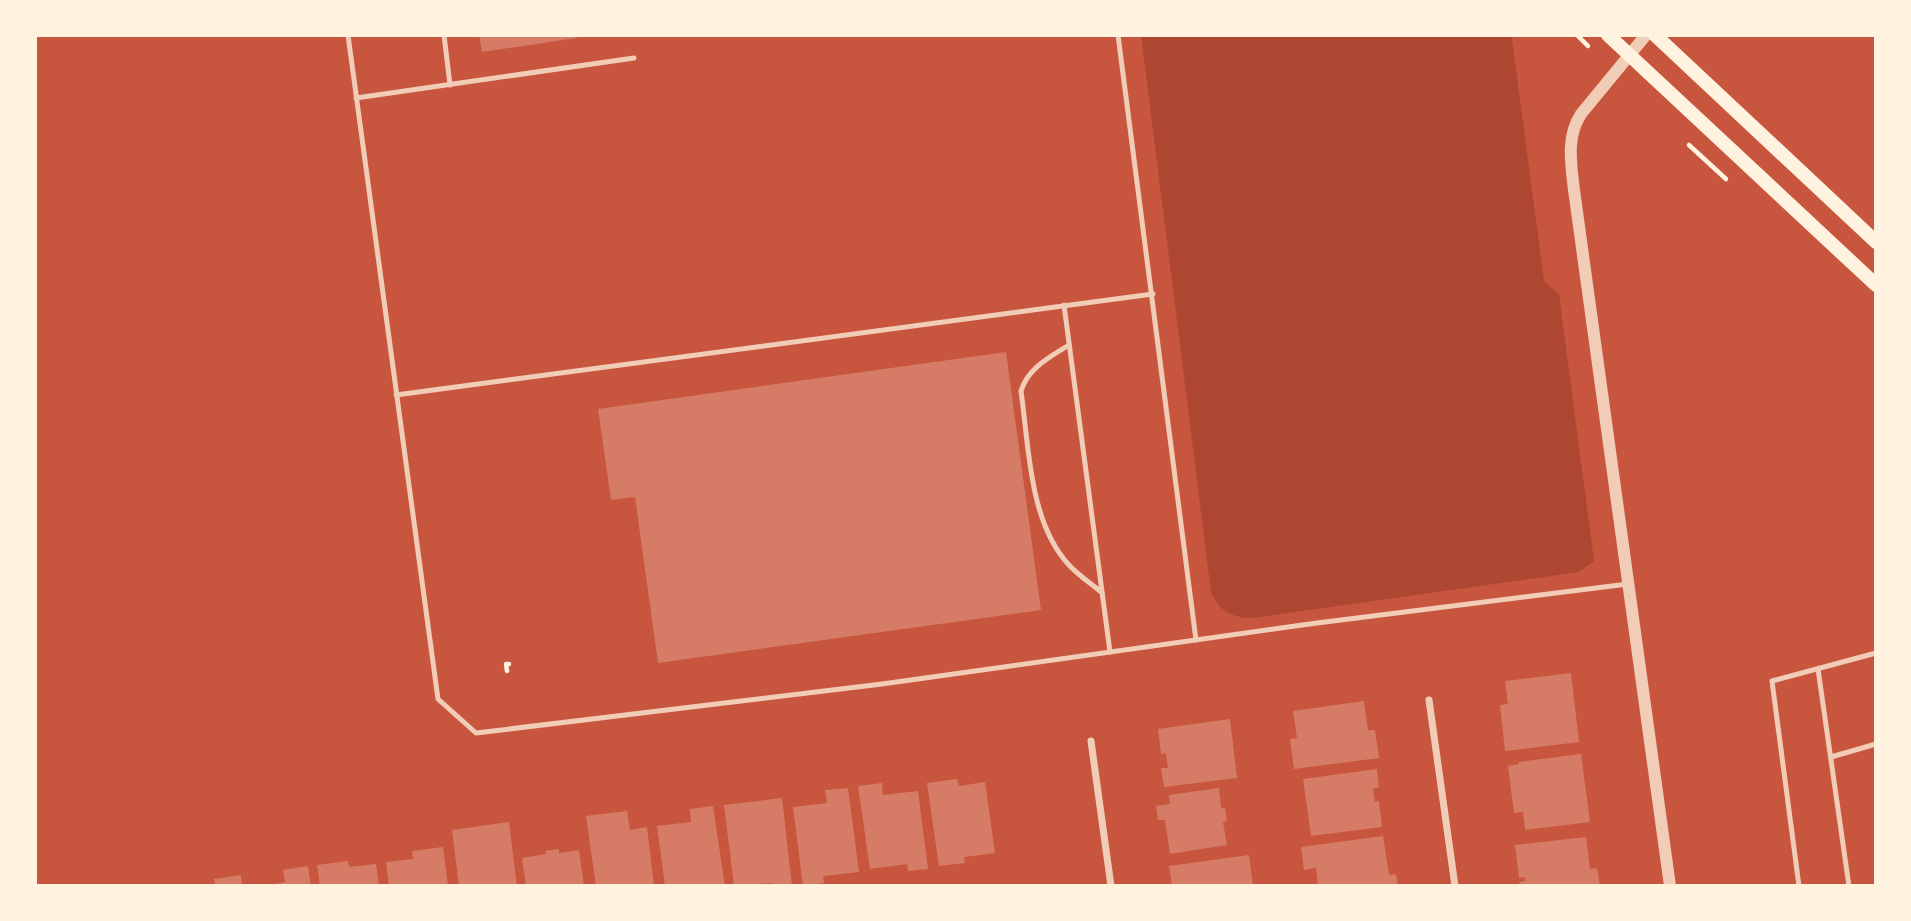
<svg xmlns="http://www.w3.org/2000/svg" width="1911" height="921" viewBox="0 0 1911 921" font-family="'Crimson Pro',serif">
<rect width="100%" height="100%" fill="#c8553d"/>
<path fill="#ae4732" d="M 1141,35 L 1515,35 L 1512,39 L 1544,281 L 1559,294 L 1594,561 L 1579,572 L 1252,618 C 1232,618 1219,611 1211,592 Z"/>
<g fill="#d67c66">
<path d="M 479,35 L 577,35 L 577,38 L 482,52 Z"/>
<path d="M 1006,352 L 1041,610 L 658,663 L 635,497 L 611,500 L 598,409 Z"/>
<path d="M 1571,673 L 1579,742 L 1505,751 L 1500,705 L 1508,704 L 1505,681 Z"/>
<path d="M 1364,701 L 1368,730 L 1375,730 L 1379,758 L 1294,769 L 1290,739 L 1297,738 L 1293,711 Z"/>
<path d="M 1230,719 L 1237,778 L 1164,787 L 1161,768 L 1168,768 L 1166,753 L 1161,754 L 1158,729 Z"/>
<path d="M 1581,754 L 1590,822 L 1525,830 L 1523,812 L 1514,813 L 1508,766 L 1519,764 L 1518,762 Z"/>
<path d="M 1377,769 L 1379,787 L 1373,789 L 1375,802 L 1379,801 L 1382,827 L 1311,836 L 1303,779 Z"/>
<path d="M 957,779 L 959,786 L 985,782 L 995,853 L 964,857 L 965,863 L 939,866 L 927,783 Z"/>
<path d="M 882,783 L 883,795 L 918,791 L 928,869 L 908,871 L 907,864 L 870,869 L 858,786 Z"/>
<path d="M 848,788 L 859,872 L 823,876 L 824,883 L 803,886 L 793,807 L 827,803 L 825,790 Z"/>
<path d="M 1219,788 L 1221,808 L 1225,808 L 1227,821 L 1223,822 L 1227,845 L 1170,854 L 1165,820 L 1158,820 L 1156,806 L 1170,804 L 1169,795 Z"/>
<path d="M 782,798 L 792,886 L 772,886 L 771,883 L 734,886 L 724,805 Z"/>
<path d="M 713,806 L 725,886 L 665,886 L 657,826 L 691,822 L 690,809 Z"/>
<path d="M 627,811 L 630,830 L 647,827 L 654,886 L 596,886 L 586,816 Z"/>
<path d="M 509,822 L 517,886 L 459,886 L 452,830 Z"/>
<path d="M 1383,836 L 1389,875 L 1396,874 L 1398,886 L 1318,886 L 1316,868 L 1304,870 L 1301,847 Z"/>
<path d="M 1586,837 L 1590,869 L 1597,868 L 1600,886 L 1520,886 L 1519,882 L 1525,881 L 1525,877 L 1519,878 L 1515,845 Z"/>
<path d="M 443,847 L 448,886 L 389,886 L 386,862 L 413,859 L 412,851 Z"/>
<path d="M 559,849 L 559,853 L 579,850 L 584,886 L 526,886 L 522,858 L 546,854 L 545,851 Z"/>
<path d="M 1249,855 L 1253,886 L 1172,886 L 1169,866 Z"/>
<path d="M 348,861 L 349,867 L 376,864 L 379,886 L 320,886 L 317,865 Z"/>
<path d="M 308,866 L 311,886 L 267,886 L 285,882 L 283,870 Z"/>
<path d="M 241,875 L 242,886 L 215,886 L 214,879 Z"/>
</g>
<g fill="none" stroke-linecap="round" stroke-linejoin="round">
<g stroke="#fff3e0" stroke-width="4.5">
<path d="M 1577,35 L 1588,46"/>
<path d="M 1689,145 L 1726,179"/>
<path d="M 507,671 L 506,664 L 509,664"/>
</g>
<g stroke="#f1ccb7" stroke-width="5">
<path d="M 348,35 L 438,699 L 476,733 L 882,684 L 1317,623 L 1628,584"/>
<path d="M 444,35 L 450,85"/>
<path d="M 1118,35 L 1196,640"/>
<path d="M 356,98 L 634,58"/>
<path d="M 1064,305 L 1110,652"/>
<path d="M 1069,345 C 1050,357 1028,368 1021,391 C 1029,447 1029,522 1069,565 C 1079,576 1092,584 1102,593"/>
<path d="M 396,395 L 1153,294"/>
<path d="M 1818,669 L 1849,886"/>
<path d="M 1831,757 L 1876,744"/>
<path d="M 1799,886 L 1772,681 L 1876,653"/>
</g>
<g stroke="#f1ccb7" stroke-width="7">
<path d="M 1429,700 L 1455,886"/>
<path d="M 1091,741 L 1111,886"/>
</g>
<path stroke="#f1ccb7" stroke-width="12" d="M 1646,35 L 1581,114 C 1566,137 1571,164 1574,190 L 1670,886"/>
<g stroke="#fff3e0" stroke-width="14">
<path d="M 1608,35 L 1876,285"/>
<path d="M 1655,35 L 1876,242"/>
</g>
</g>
<rect width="1911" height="921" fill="none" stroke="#fff3e0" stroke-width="74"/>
</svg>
